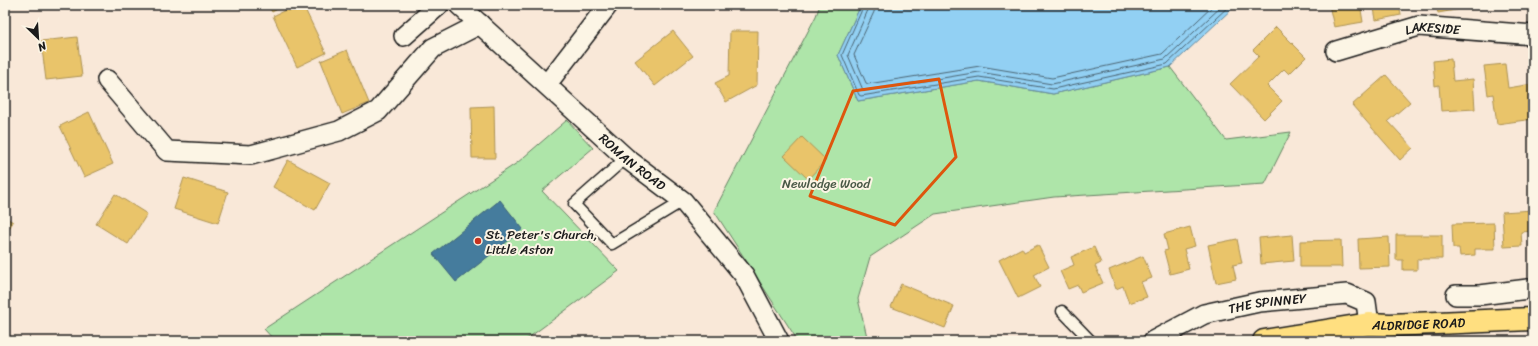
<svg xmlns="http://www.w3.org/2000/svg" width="1538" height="346" viewBox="0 0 1538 346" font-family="Sriracha,sans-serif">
<rect width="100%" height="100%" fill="#f9e8d8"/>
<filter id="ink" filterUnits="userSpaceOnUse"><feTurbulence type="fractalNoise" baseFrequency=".025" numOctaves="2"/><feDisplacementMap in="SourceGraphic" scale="8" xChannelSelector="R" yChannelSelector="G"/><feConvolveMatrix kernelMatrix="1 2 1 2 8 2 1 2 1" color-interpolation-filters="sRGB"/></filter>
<g filter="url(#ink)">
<g fill="#aee5a9" stroke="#658062">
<path d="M 820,5 L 861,5 L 838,55 L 858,101 L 979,81 L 1053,94 L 1170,67 L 1226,140 L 1291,132 L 1265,184 L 1054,197 L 935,214 L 870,257 L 858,299 L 868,341 L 798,341 L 714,211 L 816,16 Z"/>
<path d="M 567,120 L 593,148 L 542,191 L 619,271 L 524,341 L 275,341 L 264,329 L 517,163 Z"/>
</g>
<path fill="#92d0f3" stroke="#63889d" d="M 861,5 L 1236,5 L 1170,67 L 1053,94 L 979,81 L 858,101 L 838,55 Z"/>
<g fill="#e9c46a" stroke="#ac9253">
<path d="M 268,5 L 285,5 L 272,12 Z"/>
<path d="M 296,5 L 303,5 L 326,53 L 297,67 L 273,16 Z"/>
<path d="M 1329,5 L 1399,5 L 1401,15 L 1376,20 L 1374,8 L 1361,10 L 1363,22 L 1334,27 Z"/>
<path d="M 1436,5 L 1467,5 L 1467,8 L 1438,13 Z"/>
<path d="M 1276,27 L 1306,57 L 1289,74 L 1284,69 L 1267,86 L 1282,101 L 1264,119 L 1230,84 L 1259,56 L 1253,50 Z"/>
<path d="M 673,31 L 693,56 L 655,86 L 635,61 Z"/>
<path d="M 730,31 L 758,31 L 757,85 L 726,102 L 715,83 L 729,76 Z"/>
<path d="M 77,37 L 82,76 L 46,80 L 41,41 Z"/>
<path d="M 347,50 L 369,103 L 342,114 L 321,61 Z"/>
<path d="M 1451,59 L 1453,81 L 1473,79 L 1475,109 L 1441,111 L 1439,85 L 1435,86 L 1433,61 Z"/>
<path d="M 1505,64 L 1508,88 L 1532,84 L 1533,119 L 1497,124 L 1493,94 L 1488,95 L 1484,66 Z"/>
<path d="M 1386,75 L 1410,102 L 1388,121 L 1413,148 L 1400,160 L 1352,105 Z"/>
<path d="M 494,106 L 495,158 L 472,158 L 471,107 Z"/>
<path d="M 89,112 L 113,164 L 84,177 L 60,126 Z"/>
<path d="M 802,137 L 826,160 L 808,179 L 784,156 Z"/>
<path d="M 288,160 L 330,183 L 315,210 L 273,187 Z"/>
<path d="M 184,178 L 228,192 L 218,223 L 174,209 Z"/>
<path d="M 115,194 L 147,214 L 128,244 L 96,224 Z"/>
<path d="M 1533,210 L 1533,231 L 1521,232 L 1522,246 L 1504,247 L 1502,212 Z"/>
<path d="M 5,217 L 13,222 L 5,235 Z"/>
<path d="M 1494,223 L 1495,249 L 1475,249 L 1475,255 L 1460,256 L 1459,248 L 1453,248 L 1452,224 Z"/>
<path d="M 1190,227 L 1195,246 L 1184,249 L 1189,269 L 1170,274 L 1164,251 L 1168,250 L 1164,234 Z"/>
<path d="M 1292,235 L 1294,261 L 1261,264 L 1259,238 Z"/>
<path d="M 1396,235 L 1442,235 L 1442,259 L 1417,259 L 1417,270 L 1403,270 L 1403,260 L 1396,260 Z"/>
<path d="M 1389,237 L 1390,267 L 1359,268 L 1358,239 Z"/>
<path d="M 1237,239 L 1242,263 L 1233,265 L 1236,279 L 1216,283 L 1208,245 Z"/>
<path d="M 1341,240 L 1342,267 L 1300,267 L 1300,241 Z"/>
<path d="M 1038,245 L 1049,267 L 1034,275 L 1040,287 L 1018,298 L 999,260 L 1022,248 L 1024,252 Z"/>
<path d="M 1094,247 L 1101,263 L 1095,266 L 1103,283 L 1081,292 L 1078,285 L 1068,289 L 1060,271 L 1074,265 L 1071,257 Z"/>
<path d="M 1143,256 L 1152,278 L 1141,282 L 1147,297 L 1129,303 L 1123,286 L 1116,289 L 1109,270 Z"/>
<path d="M 901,284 L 954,306 L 945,328 L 891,307 Z"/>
</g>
<path fill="#457b9d" stroke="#395e76" d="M 500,200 L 523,229 L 456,282 L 433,254 Z"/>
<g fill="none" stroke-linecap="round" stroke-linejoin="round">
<g stroke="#4b6472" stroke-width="1">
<path d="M 864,5 L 842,55 L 859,95 L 861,96 L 979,77 L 1053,89 L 1167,64 L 1230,5"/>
<path d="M 869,5 L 868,10 L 848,55 L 863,90 L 864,91 L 979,72 L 1052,84 L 1165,59 L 1223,5"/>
<path d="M 875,5 L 874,12 L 854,55 L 866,83 L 868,84 L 980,66 L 1052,78 L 1162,54 L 1214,5"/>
</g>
<g stroke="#1c1c1c" stroke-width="13">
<g id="service">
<path d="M 626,158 L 574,204 L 612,244 L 683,201"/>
<path d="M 1062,311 L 1091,341"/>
</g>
</g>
<g stroke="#1c1c1c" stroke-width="22">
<g id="minor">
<path id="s1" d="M 459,5 L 626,158 L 683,201 L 744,275 L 779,341"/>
<path d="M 404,36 L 439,5"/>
<path id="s2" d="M 1336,51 L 1419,26 L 1533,35"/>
<path d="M 107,80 L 167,151 L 251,155 L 339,131 L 378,111 L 433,48 L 480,24"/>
<path d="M 547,84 L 608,5"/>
<path d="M 1456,295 L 1480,295 L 1528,289"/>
<path id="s3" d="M 1153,341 L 1204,314 L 1259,302 L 1347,294 L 1366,302 L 1369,324"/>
</g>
</g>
<g stroke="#1c1c1c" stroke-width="25">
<g id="primary">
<path id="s4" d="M 1264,341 L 1369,324 L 1390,325 L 1533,319"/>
</g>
</g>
<use href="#service" stroke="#fcf5e5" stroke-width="10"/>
<use href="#minor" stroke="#fcf5e5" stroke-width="19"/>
<use href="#primary" stroke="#ffdf80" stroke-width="22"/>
</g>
</g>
<path fill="none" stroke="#de560d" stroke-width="3" stroke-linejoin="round" d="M 939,79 L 956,157 L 895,225 L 810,196 L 853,91 Z"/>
<circle fill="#c8321e" stroke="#fcf5e5" stroke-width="1.5" cx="478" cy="241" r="4"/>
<g text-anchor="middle" stroke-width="4" stroke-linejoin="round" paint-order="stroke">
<g font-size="13" fill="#1c1c1c" stroke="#fcf5e5">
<text dy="5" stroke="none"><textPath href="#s2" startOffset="100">LAKESIDE</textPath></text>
<text dy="5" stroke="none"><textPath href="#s1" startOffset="234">ROMAN ROAD</textPath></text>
<text dy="5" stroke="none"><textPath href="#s3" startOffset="122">THE SPINNEY</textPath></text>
<text dy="5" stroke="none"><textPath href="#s4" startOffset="156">ALDRIDGE ROAD</textPath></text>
</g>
<g font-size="13" fill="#485846" stroke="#fcf5e5">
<text x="826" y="188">Newlodge Wood</text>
</g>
<g font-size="13" fill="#1c1c1c" stroke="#fcf5e5" text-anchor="start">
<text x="486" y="239">St. Peter's Church,<tspan x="486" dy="15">Little Aston</tspan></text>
</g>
</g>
<rect width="1538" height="346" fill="none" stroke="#fcf5e5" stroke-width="20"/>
<rect x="10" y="10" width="1518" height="326" fill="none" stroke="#1c1c1c" stroke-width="1.5" filter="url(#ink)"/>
<g transform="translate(38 38) rotate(155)" stroke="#fcf5e5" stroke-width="3" paint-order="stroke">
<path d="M0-3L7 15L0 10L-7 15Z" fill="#1c1c1c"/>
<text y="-6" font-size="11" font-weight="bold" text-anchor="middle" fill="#1c1c1c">N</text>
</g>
</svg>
